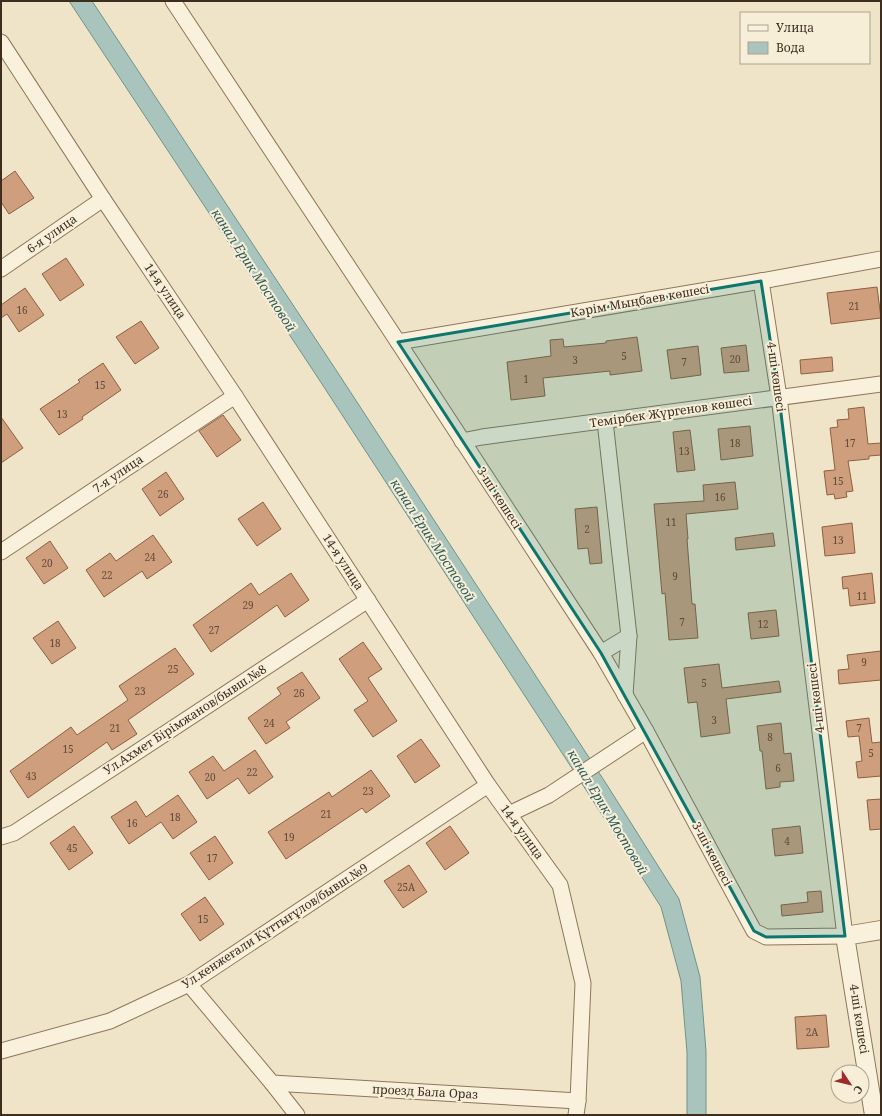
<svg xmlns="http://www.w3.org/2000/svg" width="882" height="1116" viewBox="0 0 882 1116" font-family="'Noto Serif',serif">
<rect width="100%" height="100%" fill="#f0e4c8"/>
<path fill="#a9c4bc" stroke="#6f938a" d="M 69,1 L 92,1 L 338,373 L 607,785 L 679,899 L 700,977 L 706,1051 L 706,1115 L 687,1115 L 687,1052 L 681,981 L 661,907 L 590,796 L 322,384 Z"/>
<g fill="#cf9f7d" stroke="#8d5f41">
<path d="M 15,171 L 34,198 L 9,214 L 1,202 L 1,181 Z"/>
<path d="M 66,258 L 84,285 L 60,301 L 42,274 Z"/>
<path d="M 877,287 L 881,318 L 831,324 L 827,293 Z"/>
<path d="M 25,288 L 44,315 L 19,332 L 7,314 L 1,318 L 1,305 Z"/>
<path d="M 141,321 L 159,348 L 135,364 L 116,337 Z"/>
<path d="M 637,337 L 642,371 L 610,375 L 610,371 L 543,378 L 545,396 L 511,400 L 507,362 L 551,356 L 550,340 L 563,339 L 564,347 L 606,343 L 606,341 Z"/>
<path d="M 746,345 L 749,371 L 724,373 L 721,348 Z"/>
<path d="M 698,346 L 701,375 L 671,379 L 667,350 Z"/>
<path d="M 832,357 L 833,371 L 801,374 L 800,360 Z"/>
<path d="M 103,363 L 121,390 L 82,417 L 83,419 L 59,435 L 40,409 L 80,382 L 78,380 Z"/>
<path d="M 864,407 L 868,444 L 881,443 L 881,455 L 869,456 L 869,459 L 848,461 L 853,491 L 846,492 L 847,497 L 835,499 L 834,494 L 827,495 L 824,471 L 835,470 L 830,428 L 838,427 L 837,420 L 849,419 L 848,409 Z"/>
<path d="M 223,415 L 241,440 L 217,457 L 199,431 Z"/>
<path d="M 1,417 L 23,448 L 1,463 Z"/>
<path d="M 750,426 L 753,456 L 721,460 L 718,429 Z"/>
<path d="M 690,430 L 695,470 L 677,472 L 673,432 Z"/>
<path d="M 166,472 L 184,499 L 160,516 L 142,489 Z"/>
<path d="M 735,482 L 738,509 L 686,514 L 688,539 L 687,539 L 692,604 L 695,604 L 698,638 L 669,640 L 665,593 L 662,594 L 654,504 L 704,501 L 703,485 Z"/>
<path d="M 263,502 L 281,529 L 257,546 L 238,519 Z"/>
<path d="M 597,507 L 602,563 L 590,564 L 588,548 L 578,549 L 575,509 Z"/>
<path d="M 852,523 L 855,553 L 825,556 L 822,527 Z"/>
<path d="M 773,533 L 775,546 L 736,550 L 735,538 Z"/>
<path d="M 153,535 L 172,562 L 147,579 L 142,571 L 104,597 L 86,570 L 110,553 L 116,561 Z"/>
<path d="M 50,541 L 68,568 L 44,584 L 26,558 Z"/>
<path d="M 291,573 L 309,600 L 285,617 L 277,605 L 211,652 L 193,625 L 251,583 L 259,595 Z"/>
<path d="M 872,573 L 875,603 L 850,606 L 848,588 L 843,589 L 842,577 Z"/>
<path d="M 776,610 L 779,636 L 751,639 L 748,613 Z"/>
<path d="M 58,621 L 76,648 L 52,664 L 33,638 Z"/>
<path d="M 363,642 L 382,669 L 368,678 L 397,721 L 373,737 L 354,710 L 368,701 L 339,659 Z"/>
<path d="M 175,648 L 194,674 L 128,720 L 137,734 L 112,750 L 107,742 L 28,798 L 10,771 L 71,727 L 77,735 L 128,700 L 119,686 Z"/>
<path d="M 881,651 L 881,680 L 839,684 L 838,670 L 849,669 L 847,655 Z"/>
<path d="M 719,664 L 722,688 L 779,681 L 781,692 L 726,699 L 730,733 L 701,737 L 697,702 L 688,703 L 684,668 Z"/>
<path d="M 302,672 L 320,698 L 286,722 L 290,728 L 266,744 L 248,718 L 281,694 L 277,688 Z"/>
<path d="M 869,718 L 872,743 L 881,742 L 881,776 L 858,778 L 856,762 L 862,761 L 859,736 L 848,737 L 846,721 Z"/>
<path d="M 781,723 L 784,754 L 791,753 L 794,781 L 780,782 L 780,787 L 766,789 L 762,751 L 760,751 L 757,726 Z"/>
<path d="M 421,739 L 440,766 L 415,783 L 397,756 Z"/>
<path d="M 255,750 L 273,777 L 249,794 L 238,778 L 207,799 L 189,772 L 213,756 L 224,771 Z"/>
<path d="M 371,770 L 390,796 L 366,813 L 362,808 L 286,859 L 268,832 L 329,792 L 332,797 Z"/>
<path d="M 178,795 L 197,822 L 173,839 L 161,822 L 129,844 L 111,817 L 136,801 L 146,817 Z"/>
<path d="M 881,799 L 881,829 L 870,830 L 867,800 Z"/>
<path d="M 74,826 L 93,853 L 69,870 L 50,843 Z"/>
<path d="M 450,826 L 469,853 L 445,870 L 426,843 Z"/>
<path d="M 800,826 L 803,853 L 775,856 L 772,829 Z"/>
<path d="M 215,836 L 233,863 L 209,880 L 190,853 Z"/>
<path d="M 409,865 L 427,892 L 403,908 L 384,881 Z"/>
<path d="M 821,891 L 823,912 L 782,916 L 781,905 L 808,902 L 807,892 Z"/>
<path d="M 205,897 L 224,924 L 200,941 L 181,914 Z"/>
<path d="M 826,1015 L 829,1047 L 797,1049 L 795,1017 Z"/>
</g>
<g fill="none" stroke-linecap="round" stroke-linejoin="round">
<g stroke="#8d765c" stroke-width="17">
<g id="minor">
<path d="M 173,1 L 398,342 L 601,653 L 646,731 L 754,931 L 766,937 L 845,936 L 779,397 L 761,281"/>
<path d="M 1,42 L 103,199 L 235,396 L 488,785 L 560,885 L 583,983 L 578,1101 L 576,1115"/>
<path d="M 1,269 L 103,199"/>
<path d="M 398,342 L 761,281 L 881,259"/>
<path d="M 605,421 L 629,636 L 625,695"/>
<path d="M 462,441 L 482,437 L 881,384"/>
<path d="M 1,552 L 235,396"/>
<path d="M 601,653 L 629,636"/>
<path d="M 509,814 L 549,795 L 646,731"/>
<path d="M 1,837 L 14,833 L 368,600"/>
<path d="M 189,984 L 272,1083 L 297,1115"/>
<path d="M 1,1051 L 110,1021 L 189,984 L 488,785"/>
<path d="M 272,1083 L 578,1101"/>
</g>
</g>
<g stroke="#8d765c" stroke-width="20">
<path id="tertiary" d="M 874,1115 L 845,936 L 881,930"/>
</g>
<use href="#minor" stroke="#faf1dc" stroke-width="15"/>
<use href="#tertiary" stroke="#faf1dc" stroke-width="18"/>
</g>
<path fill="#0f766e" fill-opacity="0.2" stroke="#0f766e" stroke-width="3" stroke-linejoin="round" d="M 761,281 L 779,397 L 845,936 L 766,937 L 754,931 L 601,653 L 398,342 Z"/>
<g text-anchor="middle" stroke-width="4" stroke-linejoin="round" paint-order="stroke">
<g font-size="10" fill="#624a37">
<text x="854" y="310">21</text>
<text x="22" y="314">16</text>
<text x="624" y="360">5</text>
<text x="735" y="363">20</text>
<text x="575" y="364">3</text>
<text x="684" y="366">7</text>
<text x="526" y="383">1</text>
<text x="100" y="389">15</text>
<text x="62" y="418">13</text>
<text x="735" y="447">18</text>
<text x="850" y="447">17</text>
<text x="684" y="455">13</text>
<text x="838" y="485">15</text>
<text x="163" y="498">26</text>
<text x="720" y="501">16</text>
<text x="671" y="526">11</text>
<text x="587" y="533">2</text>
<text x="838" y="544">13</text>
<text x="150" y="561">24</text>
<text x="47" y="567">20</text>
<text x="107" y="579">22</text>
<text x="675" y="580">9</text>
<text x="862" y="600">11</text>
<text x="248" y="609">29</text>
<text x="682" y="626">7</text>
<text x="763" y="628">12</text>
<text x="214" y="634">27</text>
<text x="55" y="647">18</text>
<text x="864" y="666">9</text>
<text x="173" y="673">25</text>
<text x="704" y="687">5</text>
<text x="140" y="695">23</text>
<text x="299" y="697">26</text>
<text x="714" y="724">3</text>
<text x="269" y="727">24</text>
<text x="115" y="732">21</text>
<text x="859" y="732">7</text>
<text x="770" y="741">8</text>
<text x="68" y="753">15</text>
<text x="871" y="757">5</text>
<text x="778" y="772">6</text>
<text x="252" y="776">22</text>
<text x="31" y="780">43</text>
<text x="210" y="781">20</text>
<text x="368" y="795">23</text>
<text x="326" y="818">21</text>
<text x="175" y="821">18</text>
<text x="132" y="827">16</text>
<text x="289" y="841">19</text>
<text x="787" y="845">4</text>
<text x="72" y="852">45</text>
<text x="212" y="862">17</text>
<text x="406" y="891">25А</text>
<text x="203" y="923">15</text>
<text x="812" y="1036">2А</text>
</g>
<g font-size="12" fill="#3d2e20" stroke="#f7eed8">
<text transform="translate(52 234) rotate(-35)" y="4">6-я улица</text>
<text transform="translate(165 291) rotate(56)" y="4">14-я улица</text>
<text transform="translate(640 301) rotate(-10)" y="4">Кәрім Мыңбаев көшесі</text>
<text transform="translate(776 377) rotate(82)" y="4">4-ші көшесі</text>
<text transform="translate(671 412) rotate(-8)" y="4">Темірбек Жүргенов көшесі</text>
<text transform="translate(118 474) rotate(-34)" y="4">7-я улица</text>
<text transform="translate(499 498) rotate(57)" y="4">3-ші көшесі</text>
<text transform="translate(343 562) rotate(57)" y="4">14-я улица</text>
<text transform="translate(816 698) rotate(-97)" y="4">4-ші көшесі</text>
<text transform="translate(185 720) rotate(-33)" y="4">Ул.Ахмет Бірімжанов/бывш.№8</text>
<text transform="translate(522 832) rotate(54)" y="4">14-я улица</text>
<text transform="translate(712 854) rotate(62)" y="4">3-ші көшесі</text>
<text transform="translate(275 926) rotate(-33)" y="4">Ул.кенжеғали Құттығұлов/бывш.№9</text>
<text transform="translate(859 1019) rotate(81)" y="4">4-ші көшесі</text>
<text transform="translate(425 1092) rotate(3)" y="4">проезд Бала Ораз</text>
</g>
<g font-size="13" font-style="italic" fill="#2f5d5a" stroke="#f7eed8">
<text transform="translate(254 270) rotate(57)" y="5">канал Ерик Мостовой</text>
<text transform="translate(433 540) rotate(57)" y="5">канал Ерик Мостовой</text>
<text transform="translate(608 812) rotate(59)" y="5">канал Ерик Мостовой</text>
</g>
</g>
<rect width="882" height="1116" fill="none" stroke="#3d2e20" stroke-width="4"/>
<rect x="740" y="12" width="130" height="52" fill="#f7eed8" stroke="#ada18e"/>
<rect x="748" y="25" width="20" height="6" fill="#faf1dc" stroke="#ada18e"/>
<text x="776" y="32" font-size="12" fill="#3d2e20">Улица</text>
<rect x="748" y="42" width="20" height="12" fill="#a9c4bc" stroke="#ada18e"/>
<text x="776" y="52" font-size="12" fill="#3d2e20">Вода</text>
<g transform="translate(850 1084) rotate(125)"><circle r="19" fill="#f7eed8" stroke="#ada18e"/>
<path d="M0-3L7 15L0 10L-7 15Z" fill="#9e2a2b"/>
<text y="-6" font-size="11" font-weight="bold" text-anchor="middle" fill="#3d2e20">С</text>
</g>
</svg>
